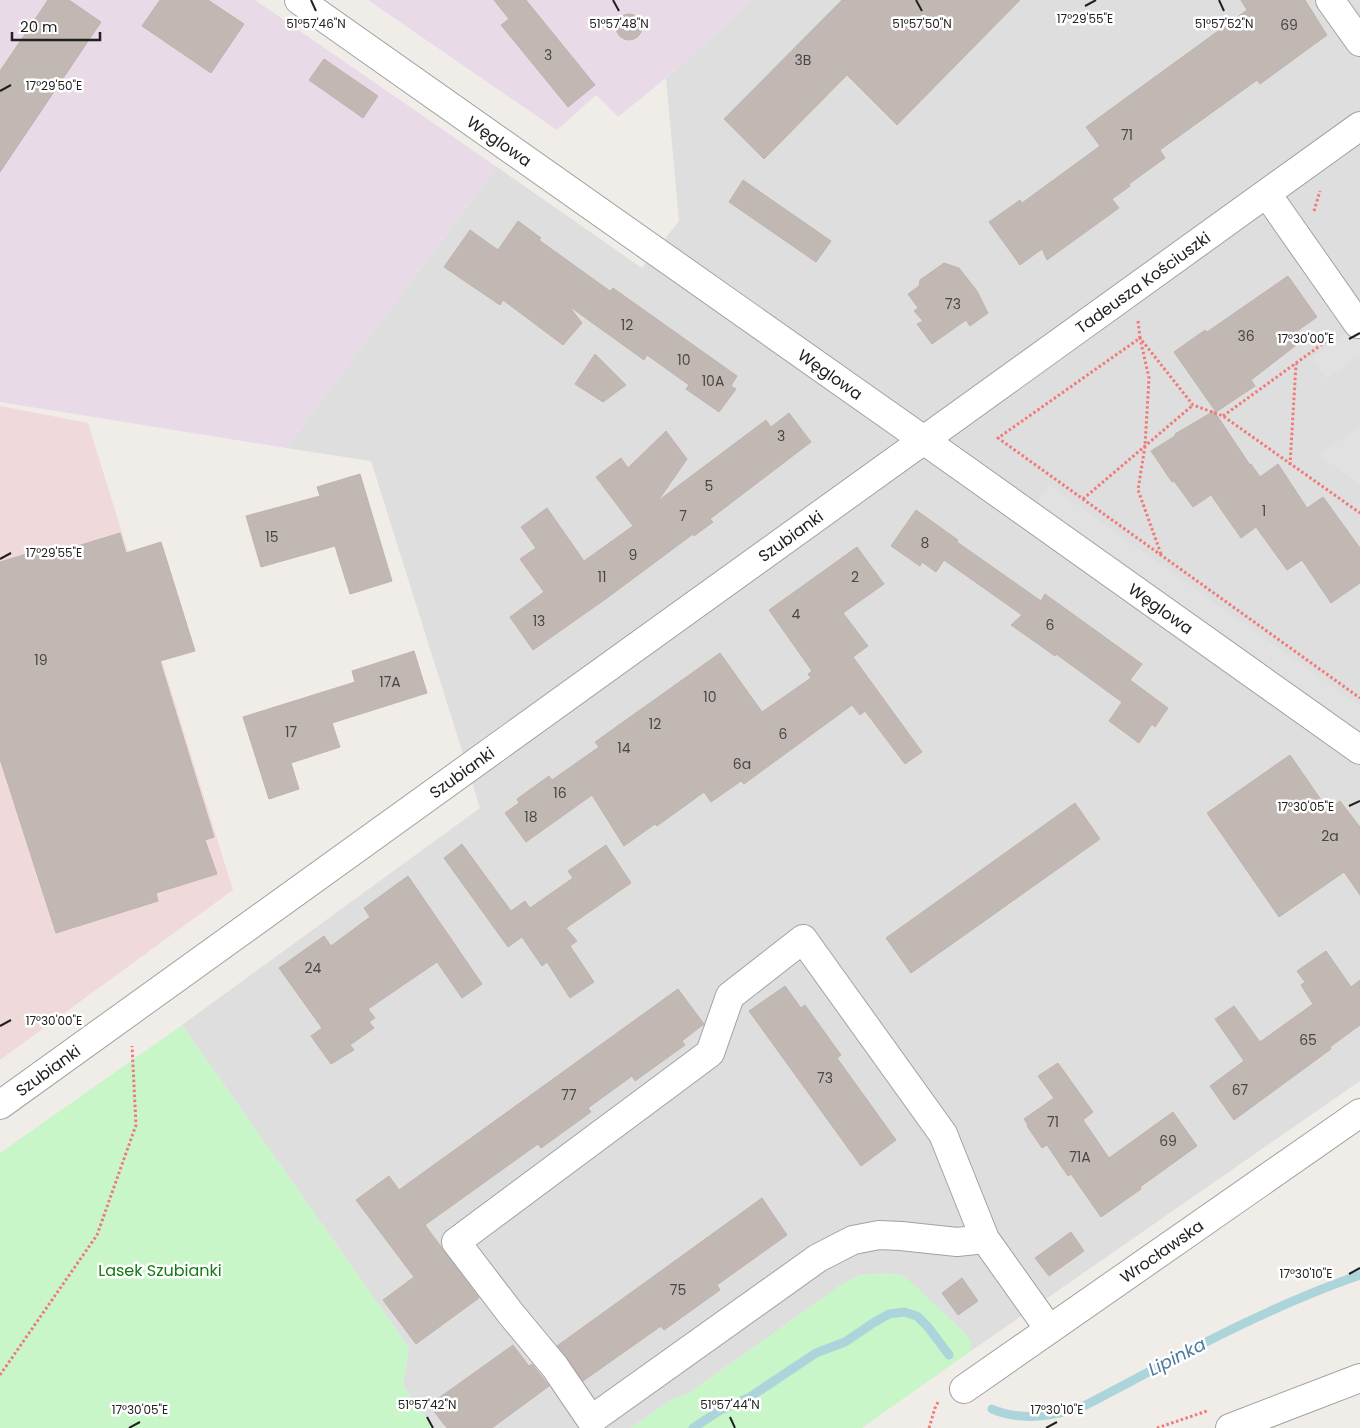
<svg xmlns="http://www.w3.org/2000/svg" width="1360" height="1428" viewBox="0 0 1360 1428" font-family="Poppins,sans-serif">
<rect width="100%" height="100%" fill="#f0ede8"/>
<path fill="#dedede" d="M 752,0 L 1360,0 L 1360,1081 L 971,1351 L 971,1343 L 901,1275 L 872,1274 L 858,1276 L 841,1285 L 689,1393 L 672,1400 L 631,1428 L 433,1428 L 403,1385 L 409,1348 L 182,1025 L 480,808 L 371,461 L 286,448 L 497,167 L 642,268 L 679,221 L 666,78 Z"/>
<path fill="#f0d9da" d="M 0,406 L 88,423 L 233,890 L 0,1060 Z"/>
<g fill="#e9dae7">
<path d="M 0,0 L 255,0 L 497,167 L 286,448 L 0,402 Z"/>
<path d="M 368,0 L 752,0 L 666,78 L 618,117 L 596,95 L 557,130 Z"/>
</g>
<g fill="#c9f6c9">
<path d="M 182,1025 L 409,1348 L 403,1385 L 433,1428 L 0,1428 L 0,1153 Z"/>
<path d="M 883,1273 L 901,1275 L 911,1282 L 967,1335 L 971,1343 L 971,1351 L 862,1428 L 631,1428 L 672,1399 L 689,1393 L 841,1285 L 858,1276 Z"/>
</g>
<g fill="#e1e1e1">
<path d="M 1360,323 L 1360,358 L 1358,356 L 1326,379 L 1312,358 Z"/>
<path d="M 1360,426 L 1360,485 L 1319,455 Z"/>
<path d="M 1049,485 L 1360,706 L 1360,734 L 1036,504 Z"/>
</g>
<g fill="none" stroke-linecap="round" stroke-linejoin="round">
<g stroke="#abd4db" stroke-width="9">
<path d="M 992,1409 C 1021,1422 1057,1416 1086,1405 C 1176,1358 1264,1308 1360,1275"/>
<path d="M 693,1428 L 719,1411 L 750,1397 L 816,1353 L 845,1342 L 873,1323 L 889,1314 L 904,1312 L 917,1316 L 928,1327 L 949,1355"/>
</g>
</g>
<g fill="#c1b8b4" stroke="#c1b3ab">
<path d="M 48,0 L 69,0 L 101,22 L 0,172 L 0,71 Z"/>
<path d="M 160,0 L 208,0 L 244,24 L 211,73 L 142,26 Z"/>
<path d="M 494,0 L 526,0 L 595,85 L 568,107 L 501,25 L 509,19 Z"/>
<path d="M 842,0 L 1020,0 L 897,125 L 847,75 L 764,159 L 724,119 Z"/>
<path d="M 1241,0 L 1305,0 L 1327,35 L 1260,84 L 1257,80 L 1160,150 L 1165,158 L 1129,184 L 1130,186 L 1112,199 L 1119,208 L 1047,260 L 1042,249 L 1020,265 L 989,222 L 1020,200 L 1022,203 L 1100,146 L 1086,127 L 1247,10 Z"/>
<circle cx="629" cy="27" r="13"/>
<path d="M 324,59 L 378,96 L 363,118 L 309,80 Z"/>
<path d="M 743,180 L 831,241 L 816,262 L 729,202 Z"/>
<path d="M 518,221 L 541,238 L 539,240 L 610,291 L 613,288 L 737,376 L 731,386 L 736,389 L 719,412 L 686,389 L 689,385 L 647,355 L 644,360 L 569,306 L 582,323 L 563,345 L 503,300 L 500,305 L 444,267 L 470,230 L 498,250 Z"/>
<path d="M 944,263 L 959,268 L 977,291 L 988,313 L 970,326 L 966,320 L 932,344 L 917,324 L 923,321 L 914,311 L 918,308 L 908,294 L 919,286 L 920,280 Z"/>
<path d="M 1288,276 L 1317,317 L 1297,331 L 1304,339 L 1251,380 L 1255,386 L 1216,412 L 1174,352 L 1205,330 L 1207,332 Z"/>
<path d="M 595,354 L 626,385 L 603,402 L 575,384 Z"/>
<path d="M 1214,411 L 1250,465 L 1251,464 L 1260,477 L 1278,464 L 1307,508 L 1323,497 L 1360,548 L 1360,583 L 1331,603 L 1302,560 L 1287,570 L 1256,527 L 1241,538 L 1211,495 L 1193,507 L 1174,481 L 1172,482 L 1151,451 L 1175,436 L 1175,434 Z"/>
<path d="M 789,413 L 811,442 L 710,519 L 713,522 L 694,536 L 693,534 L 607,598 L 533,650 L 510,617 L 544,592 L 520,559 L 536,548 L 521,527 L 547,508 L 584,561 L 633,526 L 596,477 L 621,458 L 628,468 L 666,431 L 687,459 L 658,501 L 766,420 L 771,427 Z"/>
<path d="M 360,474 L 392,581 L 350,594 L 335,546 L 261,567 L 246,516 L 320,496 L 317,487 Z"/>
<path d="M 916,510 L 958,540 L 957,542 L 1041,601 L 1045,594 L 1142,664 L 1130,680 L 1168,708 L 1155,727 L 1152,724 L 1139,743 L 1109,721 L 1122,702 L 1056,654 L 1055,656 L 1011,625 L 1022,615 L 944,560 L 936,572 L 922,562 L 920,566 L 891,546 Z"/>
<path d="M 120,533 L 126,553 L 161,542 L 195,651 L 160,661 L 214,837 L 205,840 L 217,874 L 156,893 L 158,901 L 56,933 L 0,759 L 0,562 L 46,548 L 48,555 Z"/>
<path d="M 857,547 L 884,584 L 843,613 L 868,646 L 853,657 L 922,752 L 905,764 L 865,711 L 860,715 L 852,705 L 744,784 L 741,781 L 711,802 L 704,792 L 657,826 L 655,824 L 624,846 L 592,795 L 526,842 L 505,813 L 519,803 L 517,799 L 549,776 L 552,780 L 599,747 L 595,742 L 720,653 L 762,712 L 811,678 L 808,674 L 812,671 L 769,610 Z"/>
<path d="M 414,651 L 427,693 L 332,723 L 340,747 L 291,763 L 299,789 L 269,799 L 243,717 L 355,682 L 352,671 Z"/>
<path d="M 1290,755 L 1328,810 L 1340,801 L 1360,827 L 1360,895 L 1344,872 L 1279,917 L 1207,813 Z"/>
<path d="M 1075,803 L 1100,839 L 911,973 L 886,938 Z"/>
<path d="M 462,844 L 511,911 L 525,901 L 530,908 L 573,878 L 568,871 L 606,845 L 631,883 L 566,928 L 577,941 L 570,946 L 594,982 L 570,998 L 547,962 L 542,966 L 522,937 L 508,947 L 444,858 Z"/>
<path d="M 408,876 L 482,984 L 462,998 L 437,962 L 368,1009 L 375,1018 L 369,1022 L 374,1028 L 350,1045 L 354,1050 L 331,1064 L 311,1036 L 322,1028 L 279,968 L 324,936 L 331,946 L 370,917 L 364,908 Z"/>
<path d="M 1326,951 L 1351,987 L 1360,980 L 1360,1025 L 1330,1047 L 1331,1049 L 1234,1120 L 1210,1086 L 1244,1061 L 1215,1019 L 1234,1006 L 1260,1042 L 1313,1004 L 1301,985 L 1305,982 L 1297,971 Z"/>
<path d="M 785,986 L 801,1008 L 805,1005 L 841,1055 L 837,1058 L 896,1140 L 861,1166 L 749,1011 Z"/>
<path d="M 678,989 L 704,1024 L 682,1041 L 685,1045 L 635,1081 L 632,1076 L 588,1108 L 591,1112 L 541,1148 L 538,1144 L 425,1225 L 479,1298 L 416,1344 L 383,1300 L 414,1277 L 356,1200 L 389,1176 L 399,1190 Z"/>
<path d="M 1058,1063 L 1093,1112 L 1083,1120 L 1109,1158 L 1173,1112 L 1197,1146 L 1140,1187 L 1141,1189 L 1101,1217 L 1071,1174 L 1068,1176 L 1047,1145 L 1042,1148 L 1027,1126 L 1028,1125 L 1024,1119 L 1054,1098 L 1038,1076 Z"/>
<path d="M 762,1198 L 787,1235 L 717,1285 L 720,1290 L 664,1330 L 661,1326 L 583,1381 L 557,1346 Z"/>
<path d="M 1071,1232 L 1084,1251 L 1049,1276 L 1035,1258 Z"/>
<path d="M 962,1278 L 978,1301 L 958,1315 L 942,1293 Z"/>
<path d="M 513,1345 L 529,1366 L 532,1364 L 549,1386 L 492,1428 L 447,1428 L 429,1405 Z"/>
</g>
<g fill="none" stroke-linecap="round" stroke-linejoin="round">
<g stroke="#a2a2a2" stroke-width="30">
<g id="minor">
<path id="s1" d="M 299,0 L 911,431 L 1360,750"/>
<path d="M 1330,0 L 1360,42"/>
<path d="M 1267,194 L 1358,324"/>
<path id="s2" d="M 0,1105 L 1360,126"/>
<path d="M 985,1239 L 957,1242 L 901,1236 L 879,1235 L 853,1240 L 818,1258 L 591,1420 L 555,1367 L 511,1314 L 456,1242 L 710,1053 L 730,996 L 803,939 L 943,1134 L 985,1239 L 1049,1329"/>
<path id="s3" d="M 964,1389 L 1360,1113"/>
<path d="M 1230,1428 L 1360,1378"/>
</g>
</g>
<g stroke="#f17978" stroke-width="3" stroke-dasharray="2.5 2.5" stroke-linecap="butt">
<path d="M 1314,211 L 1320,191"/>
<path d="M 1138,321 L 1140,338 L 998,438 L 1360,698"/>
<path d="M 1223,416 L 1332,337"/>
<path d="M 1290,465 L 1296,364"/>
<path d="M 1083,499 L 1193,405"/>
<path d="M 1161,554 L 1138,490 L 1145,446 L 1149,378 L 1140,338 L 1193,405 L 1223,416 L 1360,513"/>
<path d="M 0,1375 L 97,1235 L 136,1125 L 132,1046"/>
<path d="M 929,1428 L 935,1408 L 938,1402"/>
<path d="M 1157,1428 L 1207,1411"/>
</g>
<use href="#minor" stroke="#fff" stroke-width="28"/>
</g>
<path fill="none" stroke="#212121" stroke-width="2" d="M 311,0 L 316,11M 613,0 L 619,11M 916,0 L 922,11M 1219,0 L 1224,11M 1085,6 L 1096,0M 0,91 L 11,85M 1349,339 L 1360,333M 0,559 L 11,553M 1349,806 L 1360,801M 0,1026 L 11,1020M 1349,1274 L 1360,1268M 427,1417 L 433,1428M 730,1417 L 735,1428M 129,1428 L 140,1422M 1046,1428 L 1057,1422"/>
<g text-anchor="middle" stroke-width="5" stroke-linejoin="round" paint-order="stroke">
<g font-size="14" fill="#494746">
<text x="1289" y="30">69</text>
<text x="548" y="60">3</text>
<text x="803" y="65">3B</text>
<text x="1127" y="140">71</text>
<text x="953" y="309">73</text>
<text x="627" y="330">12</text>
<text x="1246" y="341">36</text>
<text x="684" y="365">10</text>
<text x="713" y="386">10A</text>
<text x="781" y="441">3</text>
<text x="709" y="491">5</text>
<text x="1264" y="516">1</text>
<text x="683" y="521">7</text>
<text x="272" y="542">15</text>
<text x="925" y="548">8</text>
<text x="633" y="560">9</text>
<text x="602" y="582">11</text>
<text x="855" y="582">2</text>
<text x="796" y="619">4</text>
<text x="539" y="626">13</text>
<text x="1050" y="630">6</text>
<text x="41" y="665">19</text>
<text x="390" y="687">17A</text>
<text x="710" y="702">10</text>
<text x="655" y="729">12</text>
<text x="291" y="737">17</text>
<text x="783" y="739">6</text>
<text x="624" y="753">14</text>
<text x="742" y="769">6a</text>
<text x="560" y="798">16</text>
<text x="531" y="822">18</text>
<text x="1330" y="841">2a</text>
<text x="313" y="973">24</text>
<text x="1308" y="1045">65</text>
<text x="825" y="1083">73</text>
<text x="1240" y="1095">67</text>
<text x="569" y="1100">77</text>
<text x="1053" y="1127">71</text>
<text x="1168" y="1146">69</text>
<text x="1080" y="1162">71A</text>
<text x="678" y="1295">75</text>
</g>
<g font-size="16" fill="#212121" stroke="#fff">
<text dy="6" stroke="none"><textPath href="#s1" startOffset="245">Węglowa</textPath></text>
<text dy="6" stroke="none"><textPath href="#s2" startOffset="1408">Tadeusza Kościuszki</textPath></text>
<text dy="6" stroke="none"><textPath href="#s1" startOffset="650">Węglowa</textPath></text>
<text dy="6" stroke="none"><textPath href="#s2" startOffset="974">Szubianki</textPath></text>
<text dy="6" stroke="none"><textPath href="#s1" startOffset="1055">Węglowa</textPath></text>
<text dy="6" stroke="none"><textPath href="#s2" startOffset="569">Szubianki</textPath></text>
<text dy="6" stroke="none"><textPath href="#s2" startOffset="59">Szubianki</textPath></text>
<text dy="6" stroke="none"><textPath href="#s3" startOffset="241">Wrocławska</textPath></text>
</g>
<g font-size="16" fill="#147a13" stroke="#fff">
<text x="160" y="1276">Lasek Szubianki</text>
</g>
<g font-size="18" font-style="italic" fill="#4c7b9c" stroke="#fff">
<text transform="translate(1177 1357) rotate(-27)" y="6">Lipinka</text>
</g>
</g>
<g font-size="12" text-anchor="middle" fill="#212121" stroke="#fff" stroke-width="5" stroke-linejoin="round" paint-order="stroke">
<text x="1085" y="23">17°29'55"E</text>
<text x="316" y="28">51°57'46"N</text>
<text x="619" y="28">51°57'48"N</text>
<text x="922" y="28">51°57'50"N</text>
<text x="1224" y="28">51°57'52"N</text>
<text x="54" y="90">17°29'50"E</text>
<text x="1306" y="343">17°30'00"E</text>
<text x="54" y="557">17°29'55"E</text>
<text x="1306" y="811">17°30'05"E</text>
<text x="54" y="1025">17°30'00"E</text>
<text x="1306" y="1278">17°30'10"E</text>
<text x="427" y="1409">51°57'42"N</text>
<text x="730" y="1409">51°57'44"N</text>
<text x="140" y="1414">17°30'05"E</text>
<text x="1057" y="1414">17°30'10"E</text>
</g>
<path d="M12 32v8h88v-8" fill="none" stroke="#212121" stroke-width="2.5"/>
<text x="20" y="32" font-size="15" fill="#212121" stroke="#ffffff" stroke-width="4" paint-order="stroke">20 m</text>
</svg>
